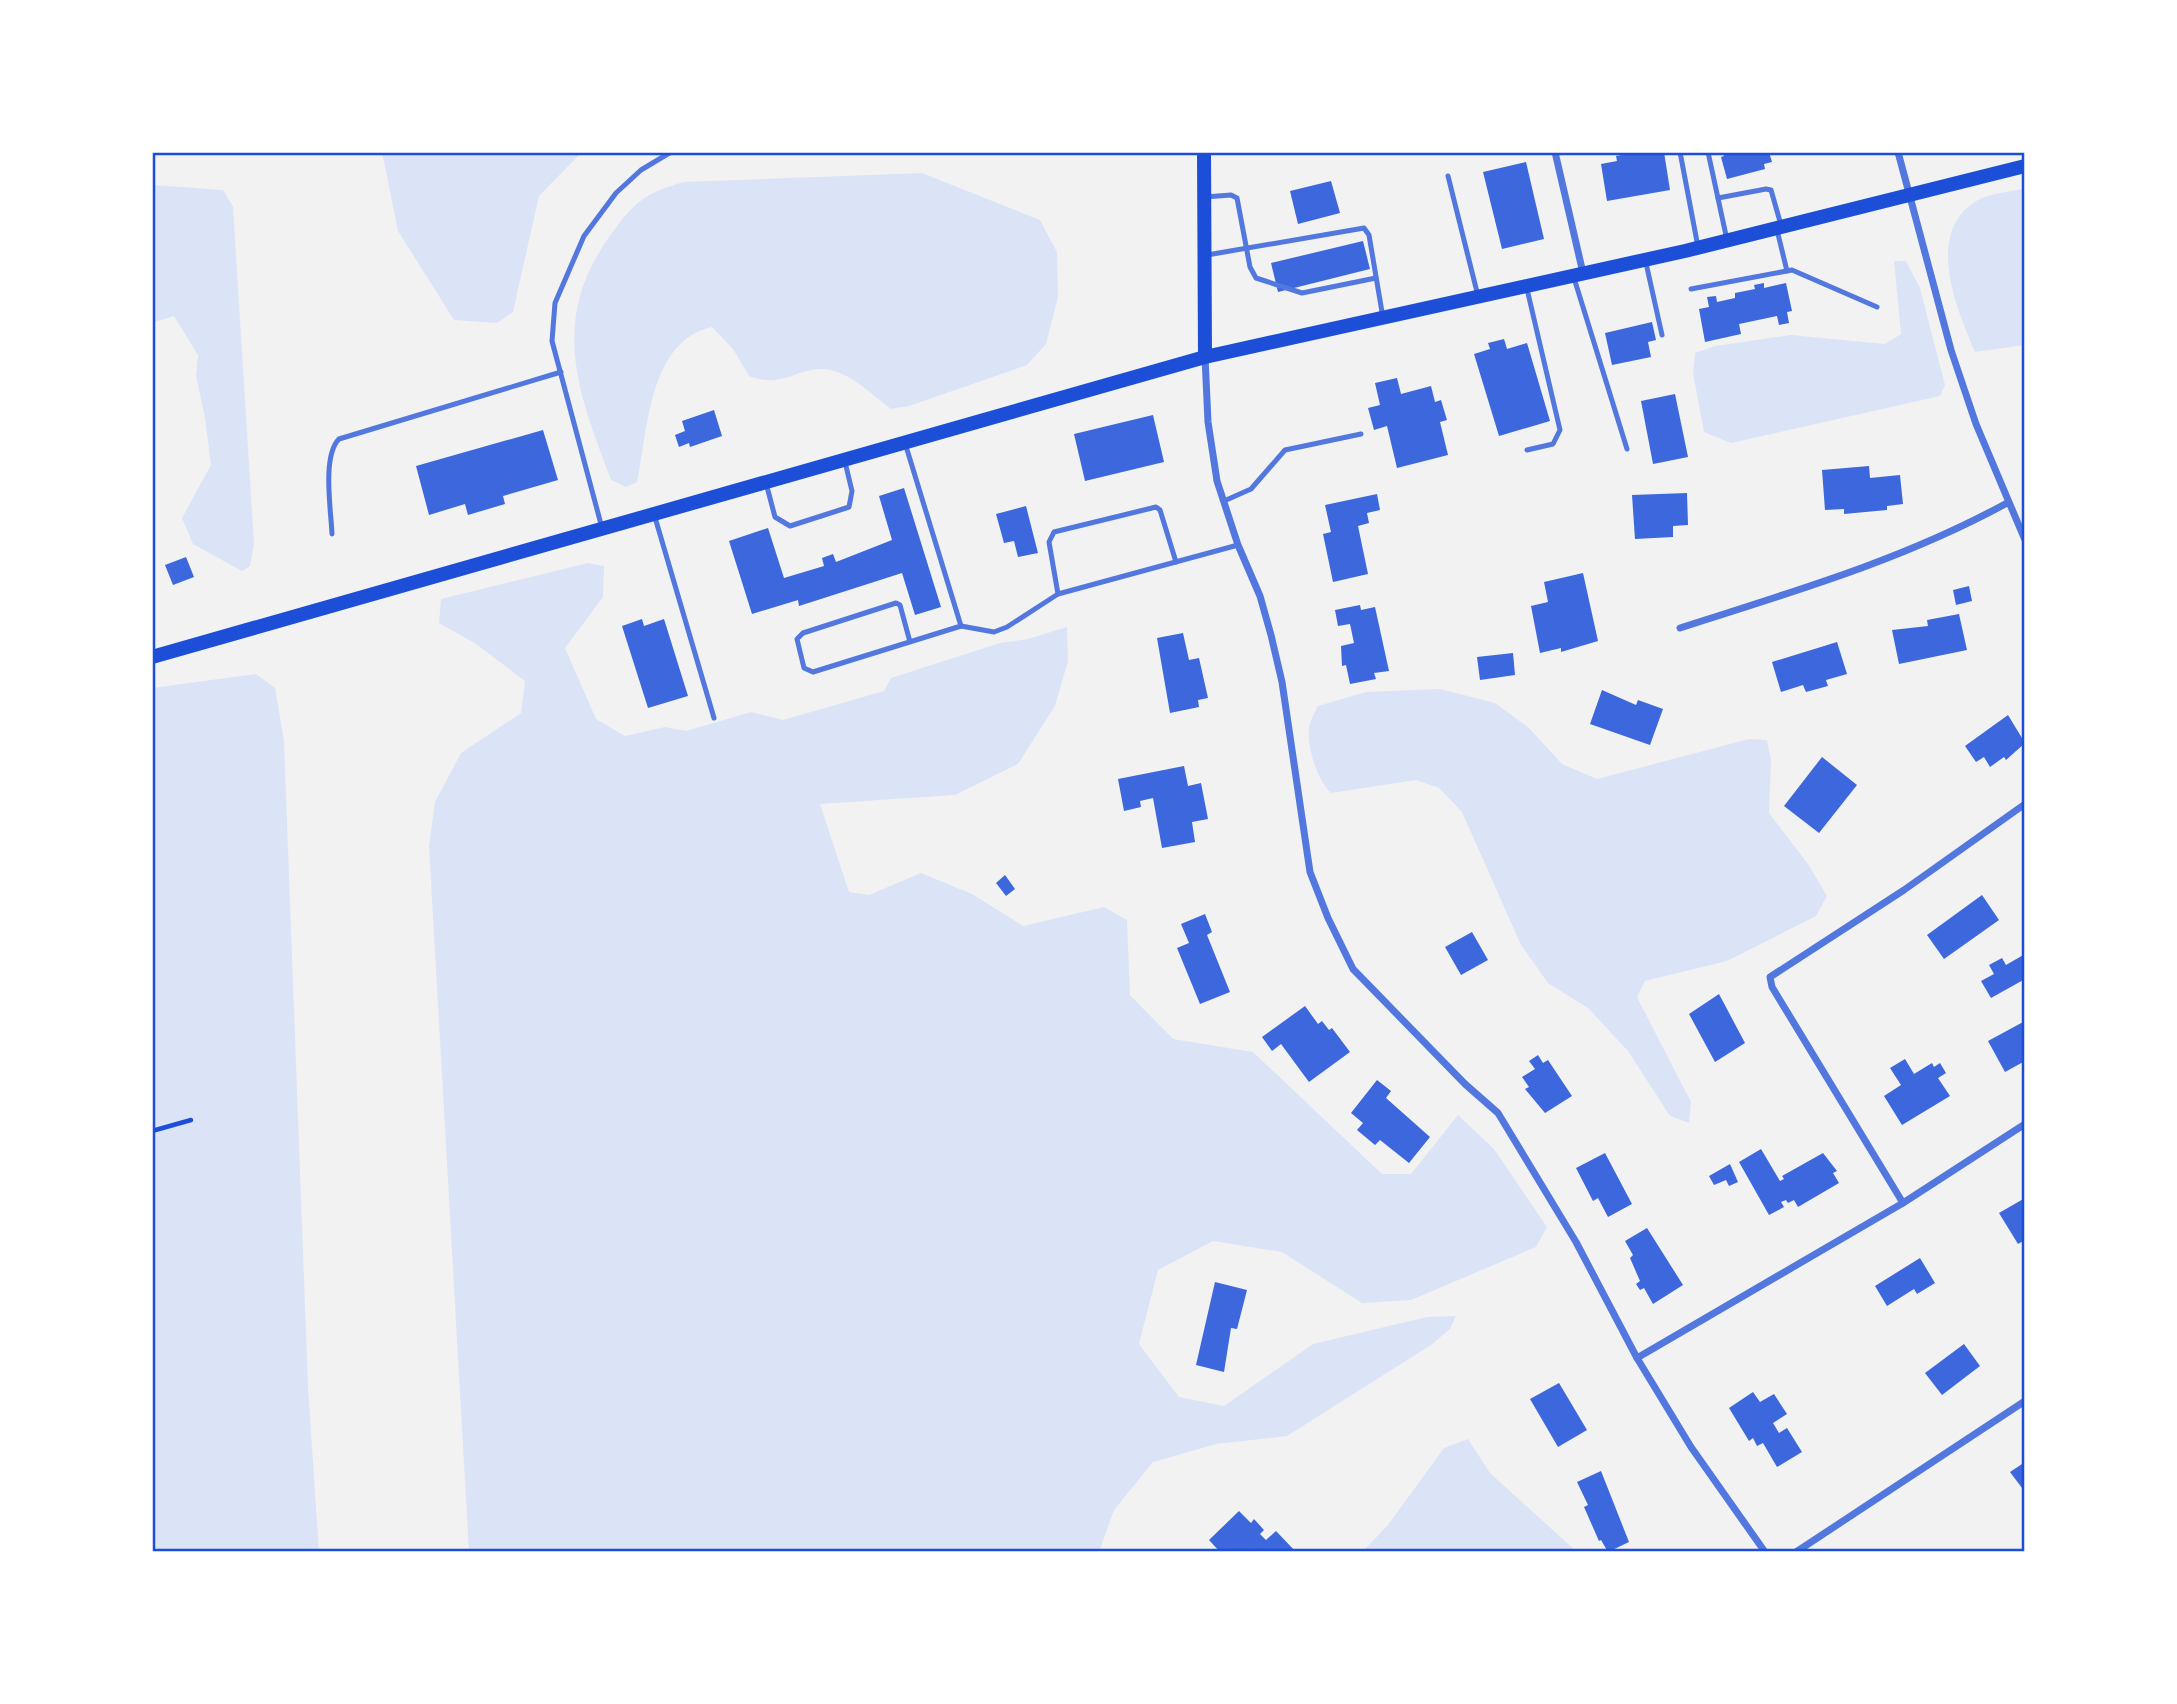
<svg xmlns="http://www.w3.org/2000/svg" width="2177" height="1704" viewBox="0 0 2177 1704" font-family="Karla,sans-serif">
<rect width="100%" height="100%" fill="#f2f2f2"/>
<g fill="#dbe4f7">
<path d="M 382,152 L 582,152 L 539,196 L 513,312 L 497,323 L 454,320 L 398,231 Z"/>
<path d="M 922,173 L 1040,220 L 1057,252 L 1058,297 L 1046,344 L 1027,365 L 909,406 L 891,409 C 872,395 849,371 824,369 C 795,368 783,389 749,376 L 733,349 L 712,327 C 648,341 648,432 637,482 L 626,487 L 611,480 C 578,392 549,322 609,237 C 634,203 643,193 684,182 Z"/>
<path d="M 152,185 L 223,190 L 233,207 L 254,544 L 250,566 L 242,571 L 193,544 L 182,518 L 211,465 L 205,418 L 196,376 L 198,355 L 174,316 L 152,323 Z"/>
<path d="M 2025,188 L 2025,345 L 1975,352 C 1957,309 1923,232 1978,200 C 1990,193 2011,192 2025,188 Z"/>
<path d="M 1894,261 L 1906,261 L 1920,288 L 1945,385 L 1940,396 L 1731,443 L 1704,432 L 1693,373 L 1695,353 L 1715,346 L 1791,335 L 1885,344 L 1901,334 Z"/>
<path d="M 588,563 L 604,566 L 603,597 L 565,648 L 596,719 L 625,736 L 665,727 L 686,731 L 751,712 L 783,720 L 884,691 L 891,678 L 1000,643 L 1028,639 L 1067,627 L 1068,661 L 1055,706 L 1018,764 L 955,795 L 820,804 L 849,892 L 869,895 L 921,873 L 972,894 L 1023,926 L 1104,907 L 1127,920 L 1130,995 L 1173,1039 L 1253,1052 L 1382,1174 L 1411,1174 L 1458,1115 L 1494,1149 L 1547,1227 L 1536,1247 L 1411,1300 L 1362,1303 L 1282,1252 L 1213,1241 L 1158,1270 L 1139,1344 L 1179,1397 L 1224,1406 L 1313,1344 L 1427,1317 L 1456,1316 L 1450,1329 L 1431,1345 L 1287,1436 L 1216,1444 L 1153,1462 L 1114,1510 L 1099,1552 L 469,1552 L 429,846 L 435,802 L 461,753 L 521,713 L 525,681 L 476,644 L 439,623 L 441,599 Z"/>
<path d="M 256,674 L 275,688 L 284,741 L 308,1386 L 319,1552 L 152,1552 L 152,688 Z"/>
<path d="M 1440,689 L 1495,703 L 1529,728 L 1562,764 L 1597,779 L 1749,739 L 1767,740 L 1771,760 L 1769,813 L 1808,864 L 1827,896 L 1816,916 L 1727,961 L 1645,981 L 1637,997 L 1691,1102 L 1689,1123 L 1670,1116 L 1628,1051 L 1588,1008 L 1548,983 L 1521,945 L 1462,812 L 1439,788 L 1416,780 L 1331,793 C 1317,780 1307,747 1309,728 C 1310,721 1315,712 1318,706 L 1366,692 Z"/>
<path d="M 1468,1439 L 1490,1473 L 1577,1552 L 1362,1552 L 1388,1525 L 1444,1448 Z"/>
</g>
<g fill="#3d67dc">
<path d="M 1638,152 L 1664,152 L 1670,190 L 1607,201 L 1601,164 L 1617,161 L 1616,156 Z"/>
<path d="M 1723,152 L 1769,152 L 1772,162 L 1764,164 L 1765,169 L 1727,179 L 1721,157 L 1724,156 Z"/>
<path d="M 1526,162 L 1544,239 L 1502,249 L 1483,172 Z"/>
<path d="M 1331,181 L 1340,213 L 1298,224 L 1290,191 Z"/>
<path d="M 1363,241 L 1370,269 L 1278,292 L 1271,263 Z"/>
<path d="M 1764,283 L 1764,288 L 1786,283 L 1792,311 L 1787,312 L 1789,323 L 1779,325 L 1777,316 L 1739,324 L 1741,334 L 1705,342 L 1699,309 L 1709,307 L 1707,297 L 1716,296 L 1717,302 L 1735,298 L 1735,293 L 1755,289 L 1754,285 Z"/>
<path d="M 1652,322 L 1656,340 L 1648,342 L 1651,357 L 1612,365 L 1605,333 Z"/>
<path d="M 1504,339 L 1507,349 L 1527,343 L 1550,421 L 1499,436 L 1474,354 L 1490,349 L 1488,343 Z"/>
<path d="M 1397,378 L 1401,394 L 1431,386 L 1435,402 L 1441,400 L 1447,420 L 1440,422 L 1448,455 L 1397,468 L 1387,426 L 1374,430 L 1368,408 L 1380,405 L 1375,383 Z"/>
<path d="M 1675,394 L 1688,457 L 1653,464 L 1641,401 Z"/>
<path d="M 714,410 L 722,436 L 690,447 L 689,443 L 679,447 L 675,435 L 685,431 L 682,421 Z"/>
<path d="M 1153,415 L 1164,462 L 1085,481 L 1074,434 Z"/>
<path d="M 543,430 L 558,480 L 503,496 L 505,504 L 468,515 L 465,504 L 429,515 L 416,466 Z"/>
<path d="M 1869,466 L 1870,478 L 1900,475 L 1903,504 L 1887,506 L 1887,510 L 1844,514 L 1844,509 L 1825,510 L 1822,470 Z"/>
<path d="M 904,488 L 941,607 L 915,615 L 902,573 L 799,606 L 798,600 L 752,614 L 729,541 L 768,528 L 784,578 L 824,566 L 822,558 L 833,554 L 836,562 L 892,540 L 879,496 Z"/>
<path d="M 1687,493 L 1688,525 L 1673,526 L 1673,537 L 1635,539 L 1632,495 Z"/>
<path d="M 1377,494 L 1380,510 L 1367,513 L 1369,523 L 1358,526 L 1368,574 L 1333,582 L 1323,534 L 1331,532 L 1325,505 Z"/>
<path d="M 1026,506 L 1038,553 L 1018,557 L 1014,541 L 1004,543 L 996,514 Z"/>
<path d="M 186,557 L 194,577 L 173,585 L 165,565 Z"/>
<path d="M 1583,573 L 1598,641 L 1561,652 L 1561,648 L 1540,653 L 1531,606 L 1548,602 L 1544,582 Z"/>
<path d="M 1969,586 L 1972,601 L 1956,605 L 1953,590 Z"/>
<path d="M 1360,605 L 1361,610 L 1375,607 L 1389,671 L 1374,673 L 1376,679 L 1350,684 L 1346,665 L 1342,666 L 1341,646 L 1354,643 L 1350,624 L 1338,626 L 1335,610 Z"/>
<path d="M 1959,614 L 1967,650 L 1899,664 L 1892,630 L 1928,626 L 1927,620 Z"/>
<path d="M 642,619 L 644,626 L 664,619 L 688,696 L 648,708 L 622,626 Z"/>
<path d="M 1183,633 L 1189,660 L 1199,658 L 1208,698 L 1198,700 L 1199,707 L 1170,713 L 1157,638 Z"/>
<path d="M 1837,642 L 1847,674 L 1826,680 L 1828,686 L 1806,692 L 1803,685 L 1781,692 L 1772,662 Z"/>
<path d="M 1513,653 L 1515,675 L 1480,680 L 1477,657 Z"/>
<path d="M 1602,690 L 1636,705 L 1638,700 L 1663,709 L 1650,745 L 1590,724 Z"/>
<path d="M 2008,715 L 2025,743 L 2006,760 L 2004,757 L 1990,767 L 1984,757 L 1976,762 L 1965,746 Z"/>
<path d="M 1822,757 L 1857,785 L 1819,833 L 1784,806 Z"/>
<path d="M 1184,766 L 1188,786 L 1201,783 L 1208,819 L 1192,822 L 1195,842 L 1162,848 L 1153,798 L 1140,801 L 1141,807 L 1124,811 L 1118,779 Z"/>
<path d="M 1005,875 L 1015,889 L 1006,896 L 996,883 Z"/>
<path d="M 1982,895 L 1999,920 L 1944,959 L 1927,935 Z"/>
<path d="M 1205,914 L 1212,932 L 1207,935 L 1230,992 L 1200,1004 L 1177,948 L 1189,943 L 1181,924 Z"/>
<path d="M 1472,932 L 1488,960 L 1461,975 L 1445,947 Z"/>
<path d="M 2025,954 L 2025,979 L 1991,998 L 1981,981 L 1994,974 L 1989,965 L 2002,958 L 2006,965 Z"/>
<path d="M 1719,994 L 1745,1043 L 1715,1062 L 1689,1014 Z"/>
<path d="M 1305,1006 L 1318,1024 L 1322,1021 L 1329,1030 L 1332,1028 L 1350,1052 L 1309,1082 L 1281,1044 L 1272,1051 L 1262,1037 Z"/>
<path d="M 2025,1021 L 2025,1061 L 2005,1072 L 1988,1041 Z"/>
<path d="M 1538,1055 L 1543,1063 L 1548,1060 L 1572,1096 L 1545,1113 L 1525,1089 L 1529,1087 L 1522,1077 L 1535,1069 L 1529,1061 Z"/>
<path d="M 1905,1059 L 1914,1074 L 1932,1063 L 1934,1067 L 1940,1063 L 1946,1073 L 1938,1078 L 1950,1096 L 1902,1125 L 1884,1096 L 1901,1085 L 1890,1068 Z"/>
<path d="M 1377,1080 L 1391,1091 L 1386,1098 L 1430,1137 L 1409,1163 L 1380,1140 L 1375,1145 L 1357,1130 L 1363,1123 L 1351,1113 Z"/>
<path d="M 1761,1149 L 1780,1181 L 1784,1179 L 1782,1176 L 1823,1153 L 1837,1171 L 1833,1173 L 1839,1183 L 1798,1207 L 1794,1200 L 1788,1203 L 1786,1200 L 1781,1202 L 1784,1207 L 1769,1215 L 1739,1162 Z"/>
<path d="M 1605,1153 L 1632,1204 L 1608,1217 L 1598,1198 L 1593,1201 L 1576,1168 Z"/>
<path d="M 1730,1164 L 1738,1182 L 1729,1186 L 1726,1180 L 1714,1185 L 1709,1176 Z"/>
<path d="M 2025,1198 L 2025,1240 L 2018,1244 L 1999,1213 Z"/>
<path d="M 1647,1228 L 1683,1285 L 1653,1304 L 1644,1288 L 1640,1290 L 1636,1284 L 1640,1281 L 1630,1258 L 1633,1255 L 1625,1241 Z"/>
<path d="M 1920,1258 L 1935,1283 L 1917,1294 L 1914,1289 L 1887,1306 L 1875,1286 Z"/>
<path d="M 1215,1282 L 1247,1290 L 1237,1329 L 1231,1328 L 1224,1372 L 1196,1365 Z"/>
<path d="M 1964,1344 L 1980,1366 L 1942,1395 L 1925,1373 Z"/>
<path d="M 1559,1383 L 1587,1430 L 1558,1447 L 1530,1399 Z"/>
<path d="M 1753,1392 L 1760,1402 L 1774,1394 L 1787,1414 L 1773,1423 L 1779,1433 L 1787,1428 L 1802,1452 L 1777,1467 L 1763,1443 L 1757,1446 L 1753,1438 L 1749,1441 L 1729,1408 Z"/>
<path d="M 2025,1462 L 2025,1492 L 2010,1472 Z"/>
<path d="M 1601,1471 L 1629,1542 L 1608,1552 L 1601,1540 L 1599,1541 L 1584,1507 L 1588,1505 L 1577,1482 Z"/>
<path d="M 1239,1511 L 1251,1523 L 1254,1519 L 1264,1530 L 1260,1534 L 1266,1540 L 1276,1531 L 1296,1552 L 1220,1552 L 1209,1540 Z"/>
</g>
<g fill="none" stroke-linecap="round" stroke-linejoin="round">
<path stroke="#1d4ed8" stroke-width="4.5" d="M 152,1131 L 191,1120"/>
<g stroke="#5277de" stroke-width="5">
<path d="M 1680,152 L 1698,247"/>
<path d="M 1708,152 L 1727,240"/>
<path d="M 1448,176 L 1478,296"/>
<path d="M 1205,197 L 1231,195 L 1237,198 L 1250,267 L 1256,278 L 1302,293 L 1376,278"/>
<path d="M 1718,198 L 1766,189 L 1771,190 L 1781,225"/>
<path d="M 1777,230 L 1787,271"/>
<path d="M 1207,255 L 1364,228 L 1369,235 L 1383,318"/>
<path d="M 1646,263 L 1662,335"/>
<path d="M 1574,278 L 1627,449"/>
<path d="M 1691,289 L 1792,270 L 1877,307"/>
<path d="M 905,443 L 961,626 L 813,672 L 804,668 L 797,639 L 803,633 L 896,603 L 900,605 L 910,642"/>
<path d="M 1527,450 L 1553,444 L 1560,430 L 1527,289"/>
<path d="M 766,483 L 775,517 L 790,526 L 849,507 L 852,491 L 845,462"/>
<path d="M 1224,501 L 1251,489 L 1285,450 L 1361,434"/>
<path d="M 654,514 L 714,718"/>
<path d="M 602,528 L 552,341 L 555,303 L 584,236 L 616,193 L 641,170 L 671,152"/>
<path d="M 332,534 C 331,510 322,456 339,439 L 561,372"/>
<path d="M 1058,594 L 1049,542 L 1054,532 L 1156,507 L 1160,510 L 1176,562"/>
<path d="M 961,626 L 994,632 L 1007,627 L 1058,594 L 1238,545"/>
</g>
<g stroke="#5277de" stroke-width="7">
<path d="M 1555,152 L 1583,273"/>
<path d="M 1898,152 L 1951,350 L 1976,424 L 2025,540"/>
<path d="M 1205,357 L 1208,422 L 1217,481 L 1238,545 L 1260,596 L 1271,635 L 1282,682 L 1310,872 L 1328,918 L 1353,969 L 1465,1084 L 1498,1113 L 1576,1242 L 1637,1358 L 1691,1447 L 1765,1552"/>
<path d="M 1680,628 C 1792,592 1903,560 2007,503"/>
<path d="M 1903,1203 L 1772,987 L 1770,977 L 1904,890 L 2025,804"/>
<path d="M 1637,1358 L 1903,1203 L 2025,1124"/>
<path d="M 1796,1552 L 2025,1401"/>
</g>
<g stroke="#1d4ed8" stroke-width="14">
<path d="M 1204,152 L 1205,357"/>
<path d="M 152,657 L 1205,357 L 1685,251 L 2025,166"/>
</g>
</g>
<rect width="2177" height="1704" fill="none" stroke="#ffffff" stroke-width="308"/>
<rect x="154" y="154" width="1869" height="1396" fill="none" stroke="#1d4ed8" stroke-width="2.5"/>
</svg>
